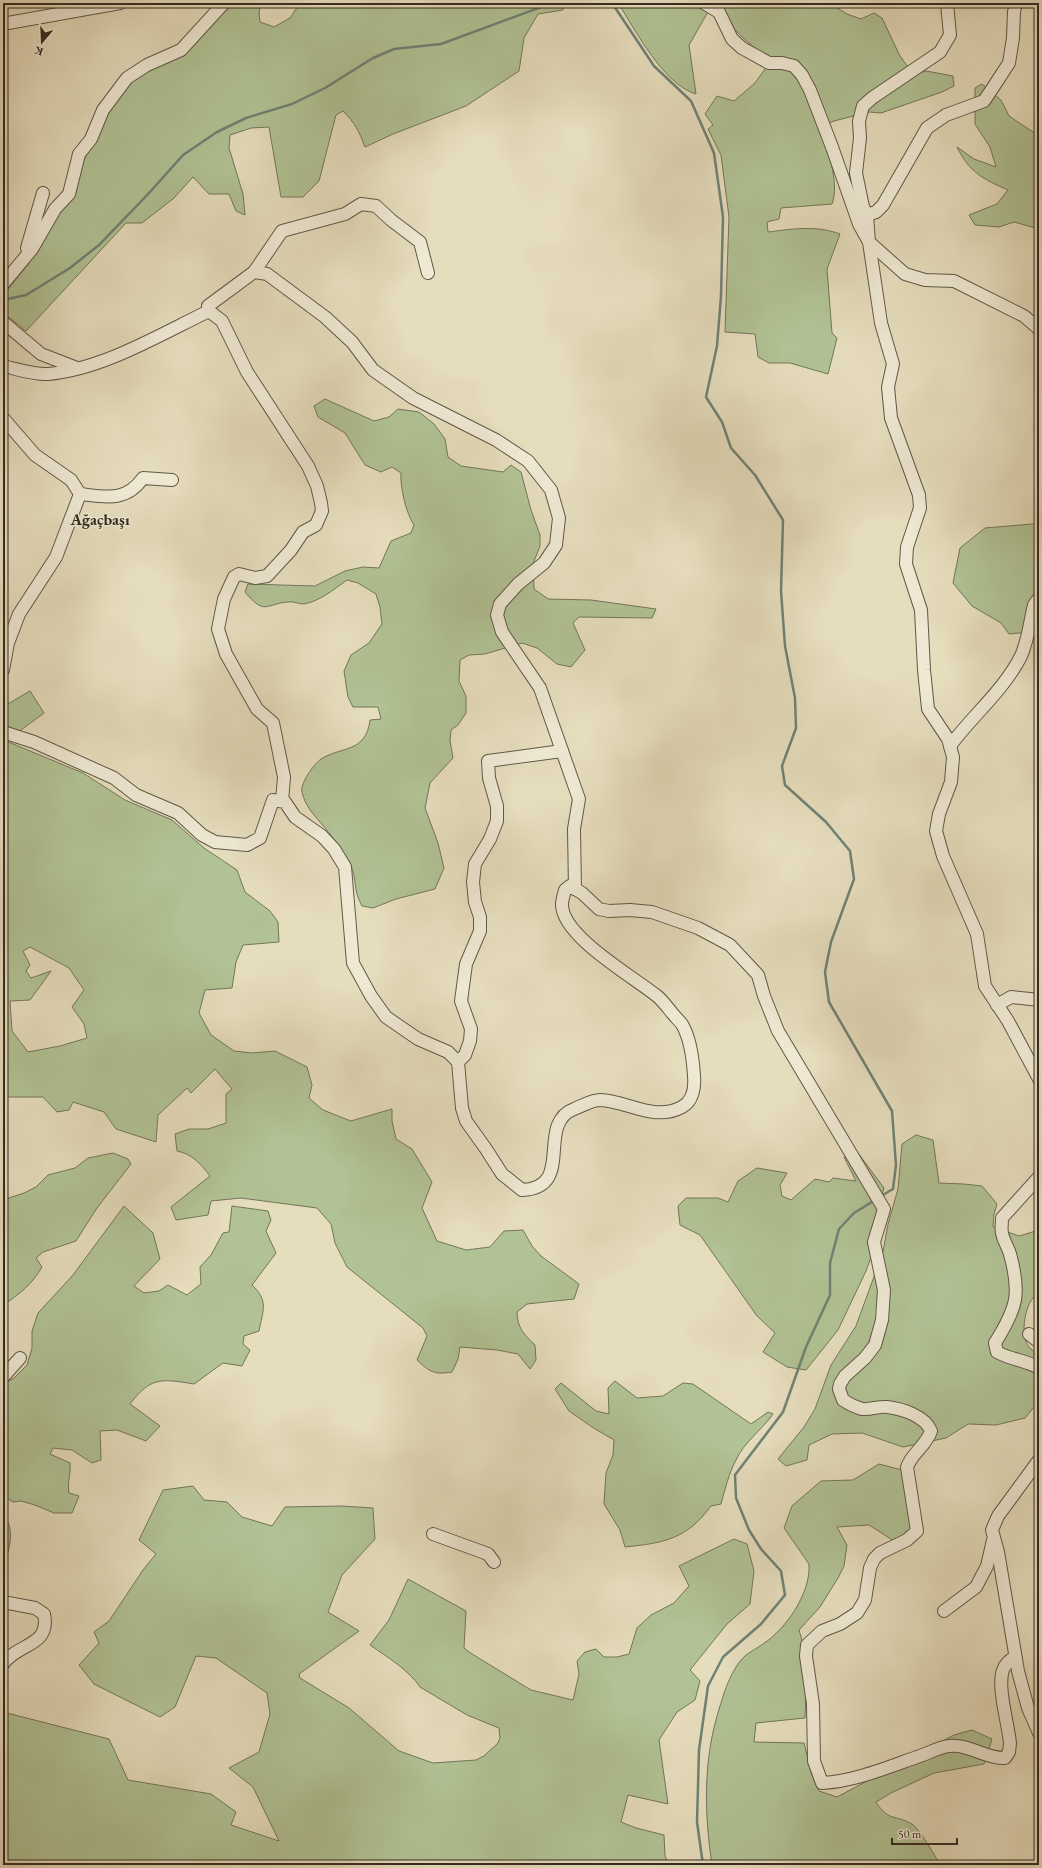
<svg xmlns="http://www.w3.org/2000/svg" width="1042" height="1868" viewBox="0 0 1042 1868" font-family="'EB Garamond',serif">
<rect width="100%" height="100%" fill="#e6ddbd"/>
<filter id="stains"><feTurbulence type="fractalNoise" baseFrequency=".005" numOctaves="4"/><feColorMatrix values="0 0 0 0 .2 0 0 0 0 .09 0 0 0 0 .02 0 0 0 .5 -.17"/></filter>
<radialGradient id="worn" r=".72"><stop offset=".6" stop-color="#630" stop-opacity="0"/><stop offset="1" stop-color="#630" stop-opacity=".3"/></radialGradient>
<g fill="#b1c294" stroke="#72765a" fill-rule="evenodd">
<path d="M 233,3 L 261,3 L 259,13 L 260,22 L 274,27 L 290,18 L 300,3 L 564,3 L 563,10 L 538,14 L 524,38 L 519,71 L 466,106 L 393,134 L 365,147 C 359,131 355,123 343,111 L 336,115 L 319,181 L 303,197 L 281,197 L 269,127 L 251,128 L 230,135 L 229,148 L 243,194 L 245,215 L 236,211 L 229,194 L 209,194 L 193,177 L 174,198 L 142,223 L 126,223 L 26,331 L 5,314 L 6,292 L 29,263 L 57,214 L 109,110 L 130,82 L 152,67 L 188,51 Z"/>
<path d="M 618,3 L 689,3 L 708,12 L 689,45 L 696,94 C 663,84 636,31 618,3 Z"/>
<path d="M 713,3 L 829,3 L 847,14 L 861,19 L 874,13 L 882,18 L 900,56 L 914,75 L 926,71 L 953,76 L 954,86 L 942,92 L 881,113 L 869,112 L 834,121 L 820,127 C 827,149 840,182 832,204 L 781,208 L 779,219 L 767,222 L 768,232 C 792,229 816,225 840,234 L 827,269 L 832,333 L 837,338 L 828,374 L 790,363 L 769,363 L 758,357 L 755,334 L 725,332 L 729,217 L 721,155 L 708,129 L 713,125 L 705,114 L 717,96 L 734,101 L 755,83 L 772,59 C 745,44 732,27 713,3 Z"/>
<path d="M 982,84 L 1001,100 L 1009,116 L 1039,136 L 1039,229 L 1014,222 L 999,227 L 975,225 L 969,215 L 997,204 L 1008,190 C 983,179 969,172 957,147 L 974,159 L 996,167 L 990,147 L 975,124 L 975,88 Z"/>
<path d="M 325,399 L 374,421 L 389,417 L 398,409 L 419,412 L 434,424 L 445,439 L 448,457 L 461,466 L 503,472 L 511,465 L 521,472 L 531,510 L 540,535 L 540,546 L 533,564 L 534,589 L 548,599 L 591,600 L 656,609 L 652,618 L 579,617 L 573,623 L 585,650 L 571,667 L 557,664 L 537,648 L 522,643 L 485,654 L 469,655 L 460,660 L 459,681 L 466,696 L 466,713 L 458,725 L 451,730 L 450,741 L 453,758 L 430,783 L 425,808 L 438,843 L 444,868 L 435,889 L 396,899 L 373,908 L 362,906 C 353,891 357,879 351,866 C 345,853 334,839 325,828 C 316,817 305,807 302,792 C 300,783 314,764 321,759 C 342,746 366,753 370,720 L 381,719 L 378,707 L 353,707 L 348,697 L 344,671 L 351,655 L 369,643 L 382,624 L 380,607 L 376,594 L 358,583 L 347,580 C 333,590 320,601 304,604 C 299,604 293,601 288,602 C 265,604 265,616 245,592 L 248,584 L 315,586 L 345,571 L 363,567 L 379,568 L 391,541 L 411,533 L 414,525 C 406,513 400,487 401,473 L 392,467 L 381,472 L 365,465 L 345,433 L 318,417 L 314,406 Z"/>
<path d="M 1032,524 L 1039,525 L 1039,631 L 1009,634 L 1001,623 L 972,606 L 953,583 L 960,548 L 985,528 Z"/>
<path d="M 30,691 L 44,713 L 6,741 L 83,773 L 125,800 L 172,820 L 204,848 L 237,870 L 245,892 L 270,911 L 278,922 L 279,942 L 243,945 L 236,962 L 232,988 L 205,990 L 199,1013 L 211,1035 L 234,1051 L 252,1053 L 275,1051 L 307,1067 L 312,1085 L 309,1098 L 323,1110 L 351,1121 L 392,1109 L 392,1121 L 396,1139 L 412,1149 L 432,1182 L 422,1208 L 437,1241 L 466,1250 L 490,1247 L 504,1231 L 523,1230 L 532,1246 L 541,1256 L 579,1284 L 574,1299 L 527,1304 L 517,1312 C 517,1327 524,1335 535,1345 L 536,1360 L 530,1369 L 518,1354 L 497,1350 L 460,1347 L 458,1359 L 452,1372 C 434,1375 430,1372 417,1360 L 427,1336 L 423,1328 L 347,1267 L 335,1243 L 331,1224 L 317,1208 L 241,1198 L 211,1201 L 208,1215 L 176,1220 L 171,1207 L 210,1176 C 200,1163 192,1154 177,1151 L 175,1134 L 189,1129 L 208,1129 L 226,1123 L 226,1094 L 232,1089 L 215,1069 L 191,1093 L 187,1088 L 158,1115 L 156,1142 L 116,1129 L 104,1112 L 73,1102 L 69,1110 L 57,1112 L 43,1097 L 3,1097 L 3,703 L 6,705 ZM 30,947 L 69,968 L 84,990 L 72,1007 L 84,1024 L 87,1038 L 60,1046 L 28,1052 L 12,1031 L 10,1001 L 30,1000 L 51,971 L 31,978 L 26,971 L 30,965 L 23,951 Z"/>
<path d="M 916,1135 L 933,1140 L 939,1183 L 964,1184 L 982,1186 L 997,1204 L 994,1214 L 993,1227 L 1019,1236 L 1039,1230 L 1039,1293 C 1025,1299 1019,1335 1029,1347 C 1031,1350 1036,1352 1039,1355 L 1039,1401 L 1025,1418 L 996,1425 L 968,1424 L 946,1438 L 903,1447 L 862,1433 L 832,1434 L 809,1445 L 807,1460 L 786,1466 L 778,1459 L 804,1427 L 815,1409 L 831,1365 L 856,1326 L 883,1252 L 888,1224 L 898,1189 L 902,1144 Z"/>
<path d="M 113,1153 L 128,1159 L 131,1164 L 97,1208 L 76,1241 L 43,1252 L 36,1258 L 42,1267 C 33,1283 19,1295 3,1305 L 3,1200 L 24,1193 L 36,1187 L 48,1175 L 75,1168 L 88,1158 Z"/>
<path d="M 858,1153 L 884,1188 L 868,1241 L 871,1257 L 866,1271 L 838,1330 L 806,1370 L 787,1367 L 763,1352 L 775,1333 L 757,1316 L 700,1235 L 680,1225 L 678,1206 L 686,1198 L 718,1198 L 728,1202 L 738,1181 L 757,1168 L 787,1173 L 780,1185 L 782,1196 L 791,1200 L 815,1179 L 829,1182 L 833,1178 L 856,1181 L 844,1157 Z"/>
<path d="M 124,1206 L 153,1233 L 160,1259 L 134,1286 L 144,1293 L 159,1291 L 168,1285 L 187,1295 L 201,1284 L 200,1267 L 211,1255 L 223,1233 L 229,1232 L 232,1206 L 268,1211 L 271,1220 L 266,1231 L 276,1253 L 252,1285 C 269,1301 263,1310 259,1331 L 244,1336 L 243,1344 L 250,1350 L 242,1366 L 223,1363 L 194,1384 C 162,1379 151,1376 130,1404 L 160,1426 L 146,1441 L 117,1430 L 100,1431 L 101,1460 L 92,1463 L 72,1450 L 53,1448 L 50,1454 L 70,1463 C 71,1474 67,1482 69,1493 L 79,1496 L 72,1513 L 54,1513 L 35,1505 L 21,1501 L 13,1502 L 3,1496 L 3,1384 L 14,1378 L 27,1365 L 32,1348 L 32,1331 L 38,1313 L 73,1275 Z"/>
<path d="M 615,1381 L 637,1398 L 663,1396 L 683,1383 L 693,1384 L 751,1424 L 768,1412 L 773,1414 C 762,1430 744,1442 736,1460 C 729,1473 725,1489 721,1504 L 711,1506 C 687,1539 664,1543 625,1547 L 620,1530 L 604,1504 L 606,1473 L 613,1455 L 614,1440 L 592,1427 L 569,1411 L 555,1389 L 561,1383 L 596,1411 L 609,1414 L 608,1388 Z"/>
<path d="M 879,1464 L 902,1470 L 913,1522 L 909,1533 L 894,1541 L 869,1525 L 837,1527 L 847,1545 L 844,1566 L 838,1578 L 820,1607 L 799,1630 L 802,1640 L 801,1651 L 806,1692 L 805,1718 L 756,1723 L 754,1742 L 804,1743 L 812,1775 L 819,1791 L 837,1797 L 954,1735 L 972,1730 L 992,1739 L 984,1764 L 934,1773 L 891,1793 L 876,1802 C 889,1822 894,1814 912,1824 C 918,1827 936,1857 940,1865 L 712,1865 C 704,1811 703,1759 720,1706 C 724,1693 728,1680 736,1667 C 745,1653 750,1653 763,1644 C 786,1629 811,1593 809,1564 L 784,1528 L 792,1506 L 821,1481 L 853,1480 Z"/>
<path d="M 193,1486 L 204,1500 L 227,1502 L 242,1517 L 272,1526 L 285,1507 L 341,1506 L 373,1508 L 375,1539 L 342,1575 L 328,1612 L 359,1631 L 299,1674 L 300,1678 L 349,1708 L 399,1751 L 433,1763 L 476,1760 L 484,1756 L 498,1743 L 500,1738 L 499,1728 L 467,1715 L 420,1687 C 409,1670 387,1657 370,1645 L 389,1620 L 408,1579 L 466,1611 L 464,1648 L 472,1654 L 531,1690 L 573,1700 L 579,1674 L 577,1661 L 585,1652 L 596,1649 L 604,1657 L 617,1657 L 629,1654 L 637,1628 L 651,1615 L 674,1603 L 689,1586 L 679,1566 L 734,1539 L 747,1544 L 754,1571 L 750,1604 L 727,1624 L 690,1670 L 700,1681 L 695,1700 L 677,1712 L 659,1740 L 668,1804 L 628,1795 L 621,1822 L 636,1828 L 664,1835 L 665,1856 L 669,1865 L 3,1865 L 3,1712 L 109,1739 L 128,1780 L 211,1794 L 236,1812 L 231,1825 L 279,1841 L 253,1787 L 229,1768 L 259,1752 L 270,1714 L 267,1693 L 216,1658 L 196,1656 L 175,1707 L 160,1717 L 94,1684 L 79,1665 L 99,1643 L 94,1632 L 109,1621 L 143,1570 L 156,1554 L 139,1540 L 163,1490 Z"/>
<path d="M 3,1514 C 17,1531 8,1551 3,1570 Z"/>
</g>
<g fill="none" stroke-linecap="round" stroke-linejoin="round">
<g stroke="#6f8275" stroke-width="2.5">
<path d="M 612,3 L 654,66 L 691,101 L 714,153 L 723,217 L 721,296 L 717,346 L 706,397 L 722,422 L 731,448 L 755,475 L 783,520 L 781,591 L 785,646 L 795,698 L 796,728 L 782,766 L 785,785 L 826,822 L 850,851 L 854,879 L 831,942 L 825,972 L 829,1002 L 892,1111 L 896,1165 L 893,1189 L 881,1196"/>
<path d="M 3,300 L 26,295 L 70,268 L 99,245 L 150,192 L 183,155 L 217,132 L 246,118 L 292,104 L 325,88 L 373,58 L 394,49 L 441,44 L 552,3"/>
<path d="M 703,1865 L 697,1822 L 699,1750 L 708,1686 L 723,1657 L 761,1624 L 785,1595 L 781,1571 L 761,1549 L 749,1530 L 736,1498 L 735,1475 L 783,1412 L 806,1347 L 830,1295 L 830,1263 L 839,1229 L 854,1213 L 875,1200"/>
</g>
<g stroke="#605848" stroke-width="14">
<g id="minor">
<path d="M 704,3 L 719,12 L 732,39 L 742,48 L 769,63 L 782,63 L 794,66 L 802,75 L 810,90 L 832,147 L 859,224 L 869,242 L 881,323 L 893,364 L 888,387 L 891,418 L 919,495 L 920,508 L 907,547 L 906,564 L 921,610 L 924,670 L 928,709 L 948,739 L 953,757 L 951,782 L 939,814 L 936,831 L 943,856 L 977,934 L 985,986 L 1008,1021 L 1039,1079"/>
<path d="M 947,3 L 950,35 L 940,52 L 872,98 L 863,106 L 859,121 L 860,138 L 856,173 L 863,207 L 867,215 L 869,242 L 905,274 L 925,280 L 954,281 L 1024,316 L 1039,329"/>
<path d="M 3,22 L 8,23 L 120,3"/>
<path d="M 867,215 L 876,212 L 883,205 L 927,128 L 946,115 L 984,101 L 994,86 L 1009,63 L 1013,38 L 1014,12 L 1016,3"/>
<path d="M 27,248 L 43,193"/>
<path d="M 254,272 L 282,231 L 345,214 L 361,204 L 376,206 L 391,220 L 420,242 L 428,273"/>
<path d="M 3,284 L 32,249 L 55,209 L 69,194 L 79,154 L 91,139 L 103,110 L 127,78 L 147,65 L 181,50 L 224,3"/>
<path d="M 3,322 L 41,354 L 77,368"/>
<path d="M 3,366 C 17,369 34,375 48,374 C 103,369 159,335 209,311"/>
<path d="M 3,418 L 35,455 L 71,480 L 80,494 C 107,497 126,502 143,478 L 172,480"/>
<path d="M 3,670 L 8,643 L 19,614 L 56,557 L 80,494"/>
<path d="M 3,732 L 34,742 L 114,778 L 136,795 L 178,813 L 202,835 L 215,842 L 247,845 L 260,838 L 273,800 L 285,802 L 295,817 L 322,836 L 334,849 L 345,867 L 353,963 L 371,996 L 386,1017 L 418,1039 L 448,1052 L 458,1062 L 462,1108 L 466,1121 L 486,1149 L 502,1174 L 522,1190 C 576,1188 535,1124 574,1109 C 582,1106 592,1100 600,1100 C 628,1101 654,1122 682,1107 C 693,1101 695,1087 694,1076 C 693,1059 691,1041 683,1026 C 681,1022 676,1018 673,1014 C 668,1008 663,1001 657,996 C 634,977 561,936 562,904 C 562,900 564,894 565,890 L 570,886 L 582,893 L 599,909 L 609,911 L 630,910 L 652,912 L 698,928 L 730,945 L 758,975 L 764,996 L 778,1031 L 884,1209 L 874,1242 L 884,1290 L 882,1320 L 875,1345 L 865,1358 L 845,1376 L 840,1384 L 839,1389 L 843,1400 C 849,1404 855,1407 862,1409 C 871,1410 879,1406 887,1407 C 903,1409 925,1416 931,1431 C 926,1446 912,1453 907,1467 L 917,1531 L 907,1540 L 880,1553 L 874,1559 L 870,1568 L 865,1600 L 857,1613 L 840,1624 L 822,1631 L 807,1645 L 806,1656 L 813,1704 L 814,1761 L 822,1783 C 855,1781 886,1768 917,1757 C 927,1754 939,1747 949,1746 C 970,1744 986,1759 1005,1758 L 1009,1752 L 1010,1743 C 1008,1723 997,1687 1003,1670 C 1005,1664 1010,1660 1015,1657"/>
<path d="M 950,746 C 972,716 1004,690 1021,656 C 1028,641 1030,621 1034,605 L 1039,598"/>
<path d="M 282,801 L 284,777 L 273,723 L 257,709 L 226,654 L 218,629 L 224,599 L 234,577 L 239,574 L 255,578 L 267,576 L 291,550 L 303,532 L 316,525 L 322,511 L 321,503 L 317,486 L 308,466 L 247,372 L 222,321 L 209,311 L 208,306 L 254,272 L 267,274 L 325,317 L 352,342 L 373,370 L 413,398 L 496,440 L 528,461 L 551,490 L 559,518 L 556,545 L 544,563 L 518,584 L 500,604 L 497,615 L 502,632 L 540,688 L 579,799 L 574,829 L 575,889"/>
<path d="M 997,1005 L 1011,997 L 1039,1000"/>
<path d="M 458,1062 L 465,1055 L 470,1041 L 471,1029 L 461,1001 L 466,964 L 480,931 L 480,917 L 475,902 L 473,882 L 475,864 L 490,839 L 497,821 L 497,806 L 489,778 L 488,761 L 562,751"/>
<path d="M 1039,1177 L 1002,1218 C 1002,1223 1001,1229 1002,1233 C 1003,1240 1008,1247 1010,1254 C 1021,1294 1017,1308 995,1343 L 997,1352 C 1011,1360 1026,1360 1039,1368"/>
<path d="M 1029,1334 L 1039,1342"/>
<path d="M 3,1377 L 20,1358"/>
<path d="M 1039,1460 L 998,1516 L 992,1530 L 998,1552 L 1018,1671 L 1028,1708 L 1039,1733"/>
<path d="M 433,1534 L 488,1554 L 494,1562"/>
<path d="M 3,1602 L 35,1608 L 44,1614 C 51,1647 17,1643 3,1664"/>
<path d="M 944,1611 L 976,1587 L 987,1566 L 993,1540"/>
</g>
</g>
<use href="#minor" stroke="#efe9d4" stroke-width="12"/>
</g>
<g text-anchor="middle" stroke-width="3" stroke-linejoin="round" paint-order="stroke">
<g font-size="16" font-weight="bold" fill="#342b21" stroke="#efe9d4">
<text x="100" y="525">Ağaçbaşı</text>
</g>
</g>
<rect width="1042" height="1868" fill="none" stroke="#e6ddbd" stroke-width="16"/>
<rect x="4" y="4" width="1034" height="1860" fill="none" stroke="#342b21" stroke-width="2"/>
<rect x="8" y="8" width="1026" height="1852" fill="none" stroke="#342b21"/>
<g transform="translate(42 42) rotate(199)" stroke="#efe9d4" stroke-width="3" paint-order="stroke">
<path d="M0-3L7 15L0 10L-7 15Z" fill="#342b21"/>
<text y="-6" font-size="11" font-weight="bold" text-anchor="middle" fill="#342b21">K</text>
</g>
<path d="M892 1838v6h65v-6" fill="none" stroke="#342b21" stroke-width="2"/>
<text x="898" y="1838" font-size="12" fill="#342b21" stroke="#efe9d4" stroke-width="3" paint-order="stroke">50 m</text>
<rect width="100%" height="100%" filter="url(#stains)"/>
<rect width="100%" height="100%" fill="url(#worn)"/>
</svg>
